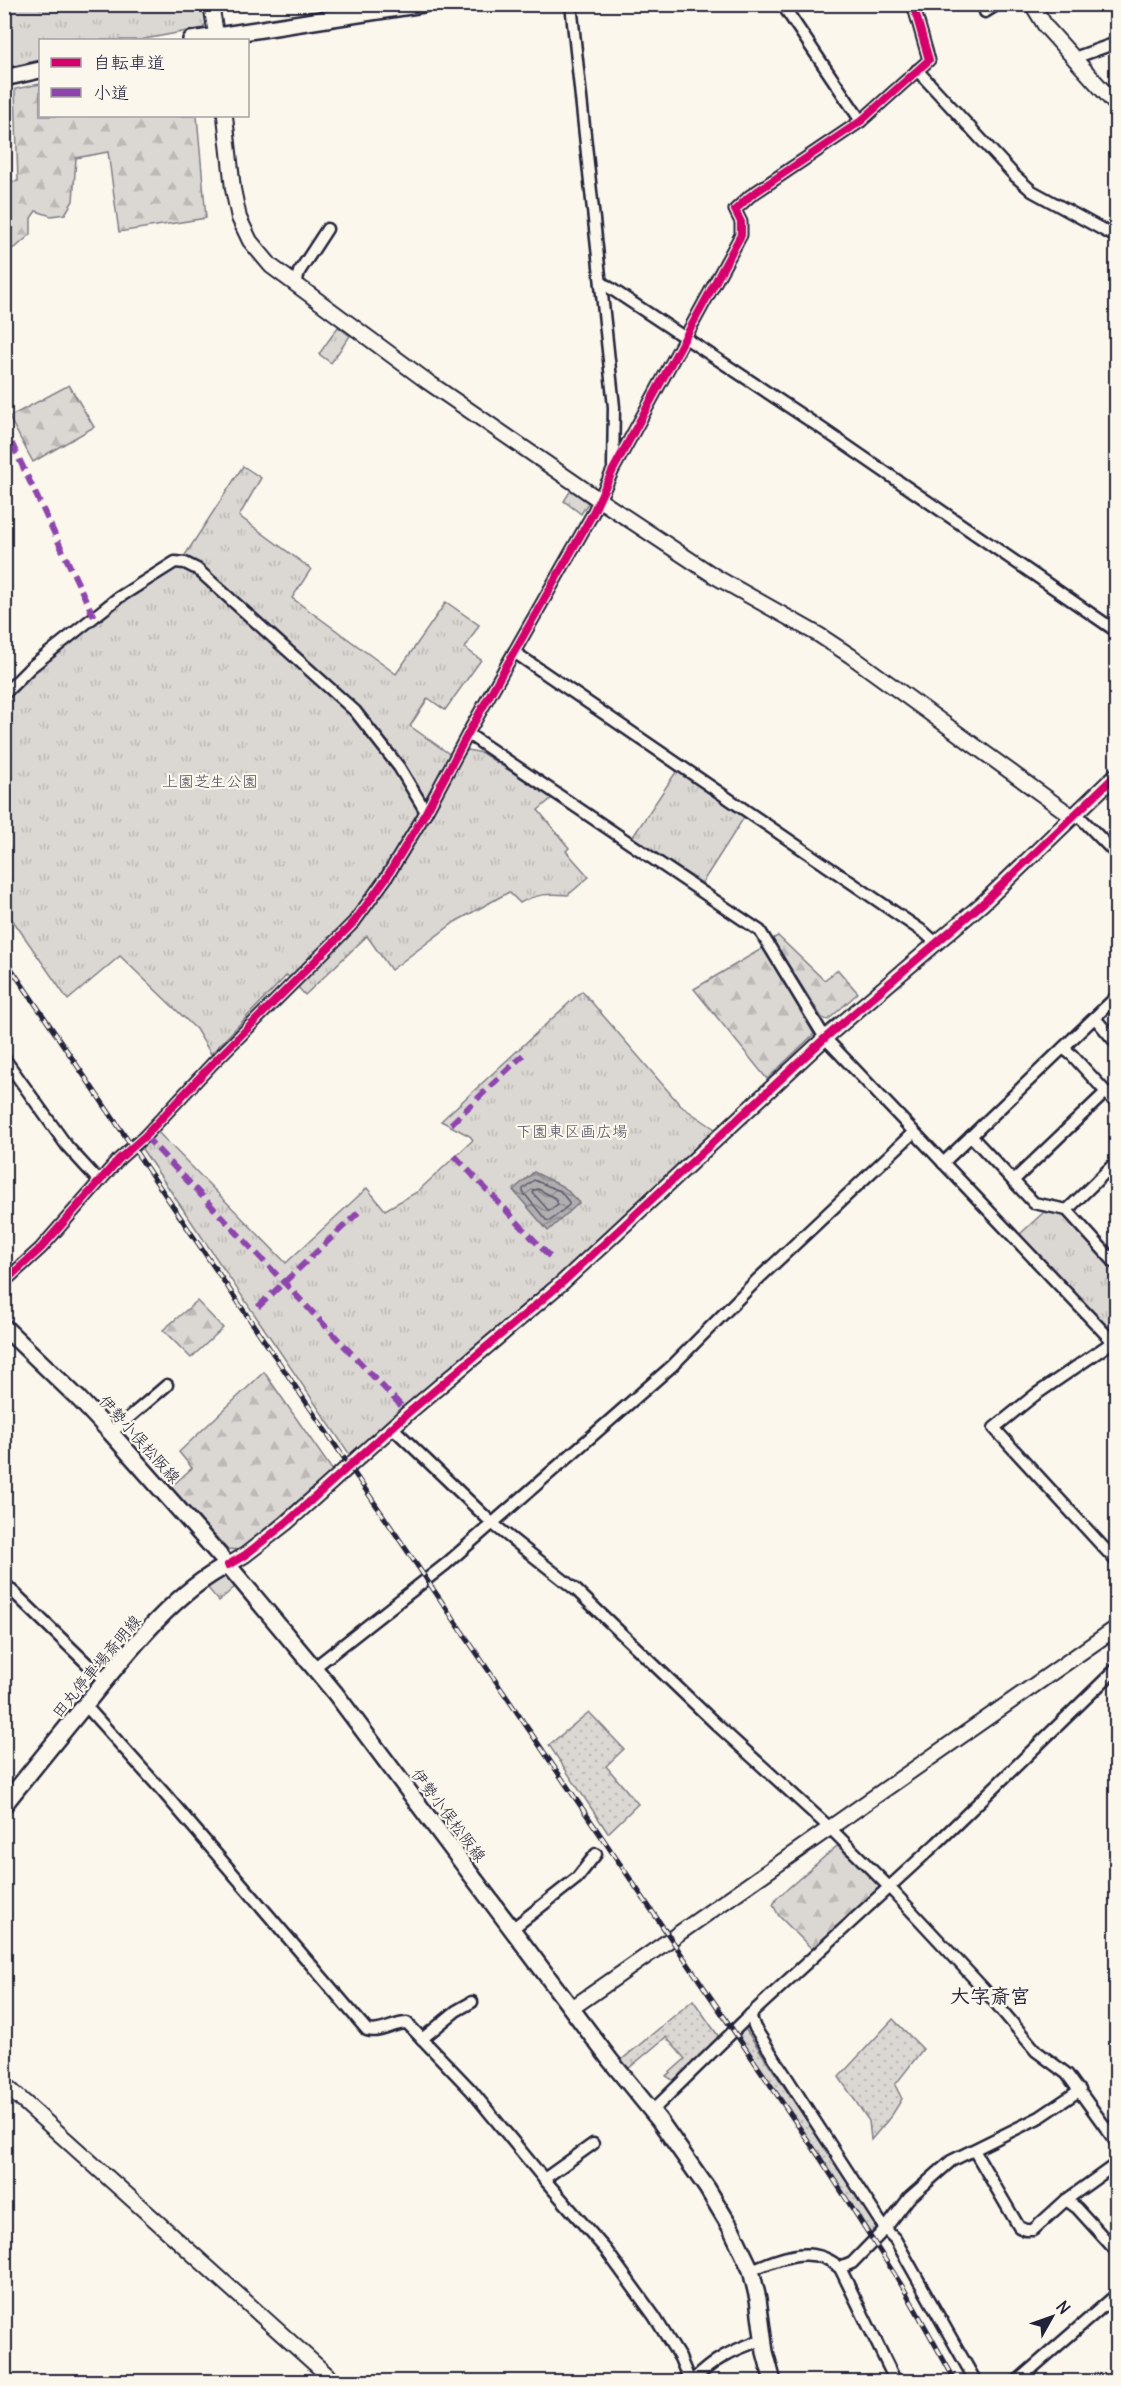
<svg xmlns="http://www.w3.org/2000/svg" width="1121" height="2386" viewBox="0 0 1121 2386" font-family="Delius,'Klee One',sans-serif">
<defs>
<pattern id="grass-dots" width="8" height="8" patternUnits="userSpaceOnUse" patternTransform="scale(1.5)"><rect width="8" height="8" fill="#dbd8d3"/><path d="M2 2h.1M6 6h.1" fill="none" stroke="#bcb9b6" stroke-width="1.8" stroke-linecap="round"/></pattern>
<pattern id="forest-firs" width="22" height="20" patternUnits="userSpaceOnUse" patternTransform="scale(1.5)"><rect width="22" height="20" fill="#dbd8d3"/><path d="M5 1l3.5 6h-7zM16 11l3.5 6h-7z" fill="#bcb9b6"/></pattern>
<pattern id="park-tufts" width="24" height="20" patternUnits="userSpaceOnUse" patternTransform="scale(1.5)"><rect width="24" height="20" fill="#dbd8d3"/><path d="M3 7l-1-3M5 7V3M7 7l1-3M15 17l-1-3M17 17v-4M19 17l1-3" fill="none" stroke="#bcb9b6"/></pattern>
<pattern id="water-waves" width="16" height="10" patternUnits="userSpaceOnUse" patternTransform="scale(1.5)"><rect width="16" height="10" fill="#b1aeb0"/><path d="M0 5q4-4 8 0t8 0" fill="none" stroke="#908d90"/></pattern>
</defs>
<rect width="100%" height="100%" fill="#fbf7ec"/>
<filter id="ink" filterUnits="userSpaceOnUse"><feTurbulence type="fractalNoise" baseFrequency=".0167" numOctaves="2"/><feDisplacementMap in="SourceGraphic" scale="12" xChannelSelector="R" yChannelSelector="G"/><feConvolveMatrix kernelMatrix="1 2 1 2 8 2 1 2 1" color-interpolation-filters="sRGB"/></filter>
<g filter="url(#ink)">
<g fill="url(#grass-dots)" stroke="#7e7d87" stroke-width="1.5">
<path d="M 589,1712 L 624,1749 L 606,1766 L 638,1804 L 608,1833 L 549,1745 Z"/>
<path d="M 693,2000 L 719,2037 L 676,2082 L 666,2076 L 685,2059 L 666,2037 L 629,2068 L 619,2062 Z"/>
<path d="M 893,2019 L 923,2049 L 895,2085 L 902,2099 L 892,2115 L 871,2140 L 869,2121 L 839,2077 Z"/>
<path d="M 744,2027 L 876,2224 L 878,2228 L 872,2235 L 744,2045 L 738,2032 Z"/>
</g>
<g fill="url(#forest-firs)" stroke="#7e7d87" stroke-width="1.5">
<path d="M 40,84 L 40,116 L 197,116 L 206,218 L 119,232 L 108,152 L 76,158 L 73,201 L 65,214 L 51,216 L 36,211 L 31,218 L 31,234 L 16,247 L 5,251 L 5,183 L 18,181 L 15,89 Z"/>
<path d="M 69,385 L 94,427 L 33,462 L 9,417 Z"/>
<path d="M 778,936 L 824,980 L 838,970 L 858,993 L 828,1020 L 822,1018 L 772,939 Z"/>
<path d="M 763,948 L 814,1034 L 767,1079 L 694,989 Z"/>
<path d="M 197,1301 L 223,1328 L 191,1358 L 163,1330 Z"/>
<path d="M 264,1372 L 333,1471 L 241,1550 L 227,1549 L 171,1487 L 192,1468 L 179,1452 Z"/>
<path d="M 837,1846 L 883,1885 L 813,1950 L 779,1916 L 773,1905 L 777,1898 Z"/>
</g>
<g fill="url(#park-tufts)" stroke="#7e7d87" stroke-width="1.5">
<path d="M 4,5 L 218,5 L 221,17 L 208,20 L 203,28 L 140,40 L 40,40 L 40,60 L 5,68 Z"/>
<path d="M 338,327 L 350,336 L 331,363 L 319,354 Z"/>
<path d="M 243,466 L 261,478 L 239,516 L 311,569 L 292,598 L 396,674 L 446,602 L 479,625 L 465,648 L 481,660 L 445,710 L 428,698 L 410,726 L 458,760 L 468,750 L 482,753 L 552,798 L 538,810 L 569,848 L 566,851 L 589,877 L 568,895 C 549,893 536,894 520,903 L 509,892 L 455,922 L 391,970 L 367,936 L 305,995 L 287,975 L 211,1054 L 196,1029 L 120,956 L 68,1000 L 5,909 L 4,699 L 34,670 L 119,602 L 178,566 Z"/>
<path d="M 571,490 L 588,503 L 581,514 L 564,501 Z"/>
<path d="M 678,769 L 745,816 L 702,883 L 632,838 Z"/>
<path d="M 582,991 L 681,1106 L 715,1129 L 571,1266 L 350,1455 L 140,1146 L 155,1129 L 286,1263 L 367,1188 L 385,1210 L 417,1192 L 473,1140 L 470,1136 L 441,1121 Z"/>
<path d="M 1045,1211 L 1063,1214 L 1116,1270 L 1116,1337 L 1020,1234 Z"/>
<path d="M 226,1572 L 237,1585 L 219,1601 L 206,1586 Z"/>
</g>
<path fill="url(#water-waves)" stroke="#787681" stroke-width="1.5" d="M 534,1172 L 564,1187 L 579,1203 L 548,1231 L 513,1190 Z"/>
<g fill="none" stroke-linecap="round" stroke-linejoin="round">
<g stroke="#5b5a6a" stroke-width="1.5">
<path d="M 534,1180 L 560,1191 L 569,1202 L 569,1205 L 550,1221 L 546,1220 L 523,1192 L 523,1189 Z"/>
<path d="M 538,1189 L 555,1198 L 558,1204 L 551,1210 L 548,1210 L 533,1193 L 534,1190 Z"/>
</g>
<path stroke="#787681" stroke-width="3" d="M 735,2021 L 809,1954"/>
<g stroke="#22223b" stroke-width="15">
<g id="minor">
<path d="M 571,4 L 614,407 L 613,466"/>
<path d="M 782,4 L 861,121"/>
<path d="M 985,12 L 998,4"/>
<path d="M 1074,58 L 1116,43"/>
<path d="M 917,70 L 1015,176 L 1032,191 L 1116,237"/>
<path d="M 601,282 L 821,428 L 1116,631"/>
<path d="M 296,284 L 299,272 L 327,229"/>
<path d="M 514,652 L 925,933 L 936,943"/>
<path d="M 4,694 L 31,667 L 94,617 L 118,598 L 175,562 L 185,563 L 197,569 L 355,711 L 399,767 L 426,812"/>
<path d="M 468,734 L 760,931 L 825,1038 L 1116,1345"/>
<path d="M 1076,813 L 1116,854"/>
<path d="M 1095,1018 L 1116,1043"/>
<path d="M 1063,1048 L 1072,1055 L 1116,1103"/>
<path d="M 4,1058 L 67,1146 L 99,1181"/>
<path d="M 971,1136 L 1034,1203 L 1067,1210 L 1116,1264"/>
<path d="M 943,1163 L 1116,997"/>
<path d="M 1013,1181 L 1106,1092"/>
<path d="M 1067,1210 L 1116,1162"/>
<path d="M 4,1282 L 41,1248 L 119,1159 L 145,1136 L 213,1063 L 354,922 L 386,878 L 426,812 L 471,728 L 592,515 L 613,470 L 741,235 L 741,222 L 735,210 L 750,196 L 861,121 L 929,60 L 913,4"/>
<path d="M 1114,1341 L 1035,1395 L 994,1428 L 1116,1561"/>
<path d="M 392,1427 L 493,1524 L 576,1590 L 717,1725 L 830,1828 L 889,1887 L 983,1988 L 1036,2051 L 1067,2074 L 1116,2142"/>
<path d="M 111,1433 L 167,1385"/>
<path d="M 4,1583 L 105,1681"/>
<path d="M 315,1667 L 446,1564 L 672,1366 L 756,1281 L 914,1132"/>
<path d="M 85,1705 L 164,1793 L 367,2030 C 380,2034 393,2023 407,2023 L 471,2090 L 544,2179 L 606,2250 L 654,2316 L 680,2358 L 690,2382"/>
<path d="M 512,1929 L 577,1878 L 596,1854"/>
<path d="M 750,2015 L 755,2028 L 798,2095 L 885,2229 L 895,2239 L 976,2382"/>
<path d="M 422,2039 L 456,2011 L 472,2002"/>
<path d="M 652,2111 L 750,2015 L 937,1843 L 1116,1669"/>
<path d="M 974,2150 L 1019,2227 L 1026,2230 L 1033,2230 L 1066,2200"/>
<path d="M 1116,2164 L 1066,2200 L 1077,2208 L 1116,2251"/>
<path d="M 544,2179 L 593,2144"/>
<path d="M 840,2268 L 896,2382"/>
<path d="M 751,2270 C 781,2258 813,2243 840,2268 L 852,2263 L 885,2229 L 909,2198 L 951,2161 L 1040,2117 L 1080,2090"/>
<path d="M 691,2382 C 714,2359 732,2350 762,2340"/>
<path d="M 1016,2382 L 1116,2295"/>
</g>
</g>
<g stroke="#22223b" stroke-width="18">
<g id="tertiary">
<path d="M 211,4 L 217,40"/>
<path d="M 1032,4 L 1046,27 L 1116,105"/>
<path d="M 225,116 L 233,189 L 239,218 L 250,241 L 271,266 L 428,382 L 598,499 L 716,577 L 819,635 L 851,656 L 1073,817"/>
<path d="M 228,1565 L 245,1555 L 286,1523 L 408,1413 L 563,1282 L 825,1038 L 982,904 L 1116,775"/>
<path d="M 572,2008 L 1116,1628"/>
<path d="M 4,2084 L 335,2382"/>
</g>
</g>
<g stroke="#22223b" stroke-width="20">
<g id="secondary">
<path d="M 191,40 L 423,4"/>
<path d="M 4,78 L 40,70"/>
<path d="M 4,1327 L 79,1399 L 111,1433 L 228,1565 L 335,1693 L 610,2060 L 659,2120 L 707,2188 L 731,2228 L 751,2270 L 758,2299 L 765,2352 L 773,2382"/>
<path d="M 4,1805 C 31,1771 58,1738 85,1705 C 123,1658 173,1592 228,1565"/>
</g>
</g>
<use href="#minor" stroke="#fbf7ec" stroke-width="10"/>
<use href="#tertiary" stroke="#fbf7ec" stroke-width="14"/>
<use href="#secondary" stroke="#fbf7ec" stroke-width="15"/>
<g stroke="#22223b" stroke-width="5">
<path id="rail" d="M 4,958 L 820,2158 L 904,2289 L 956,2382"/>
</g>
<use href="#rail" stroke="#fbf7ec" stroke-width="3" stroke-dasharray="9" stroke-linecap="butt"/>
<g stroke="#8e44ad" stroke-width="6" stroke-dasharray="12 6" stroke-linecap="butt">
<path d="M 4,427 L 94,617"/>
<path d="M 451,1124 L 523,1055"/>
<path d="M 145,1136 L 408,1413"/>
<path d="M 455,1156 L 553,1260"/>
<path d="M 258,1307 L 363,1208"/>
</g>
<g stroke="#fbf7ec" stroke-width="11">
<g id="cycleway">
<path d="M 4,1282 L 41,1248 L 119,1159 L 145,1136 L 213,1063 L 354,922 L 386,878 L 426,812 L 471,728 L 592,515 L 613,470 L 741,235 L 741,222 L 735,210 L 750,196 L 861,121 L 929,60 L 913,4"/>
<path d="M 228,1565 L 245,1555 L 286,1523 L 408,1413 L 563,1282 L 825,1038 L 982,904 L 1116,775"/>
</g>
</g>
<use href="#cycleway" stroke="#d6006c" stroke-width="8"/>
</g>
</g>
<g text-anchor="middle" stroke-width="4.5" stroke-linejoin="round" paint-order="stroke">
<g font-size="16" fill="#505061" stroke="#fbf7ec">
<text x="210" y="787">上園芝生公園</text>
<text x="572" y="1137">下園東区画広場</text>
</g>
<g font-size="16" fill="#22223b" stroke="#fbf7ec">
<text transform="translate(140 1439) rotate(48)" y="6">伊勢小俣松阪線</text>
<text transform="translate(96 1666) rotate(-50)" y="6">田丸停車場斎明線</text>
<text transform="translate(449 1815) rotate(53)" y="6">伊勢小俣松阪線</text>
</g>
<g font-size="20" font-weight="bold" fill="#22223b" stroke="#fbf7ec">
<text x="990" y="2003">大字斎宮</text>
</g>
</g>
<rect width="1121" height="2386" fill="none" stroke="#fbf7ec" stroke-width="24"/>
<rect x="12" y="12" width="1097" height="2362" fill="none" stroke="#22223b" stroke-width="2" filter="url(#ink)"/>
<rect x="39" y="39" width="210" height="78" fill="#fbf7ec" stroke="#a4a2a5" stroke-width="1.5"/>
<rect x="51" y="58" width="30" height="9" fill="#d6006c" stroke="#a4a2a5" stroke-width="1.5"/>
<text x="93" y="69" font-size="18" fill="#22223b">自転車道</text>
<rect x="51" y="88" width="30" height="9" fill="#8e44ad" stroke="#a4a2a5" stroke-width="1.5"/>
<text x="93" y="99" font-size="18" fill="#22223b">小道</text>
<g transform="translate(1052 2317) rotate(50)" stroke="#fbf7ec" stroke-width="4.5" paint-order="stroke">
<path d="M0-4.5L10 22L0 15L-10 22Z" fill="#22223b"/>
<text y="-9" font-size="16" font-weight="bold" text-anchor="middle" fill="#22223b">N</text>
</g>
</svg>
